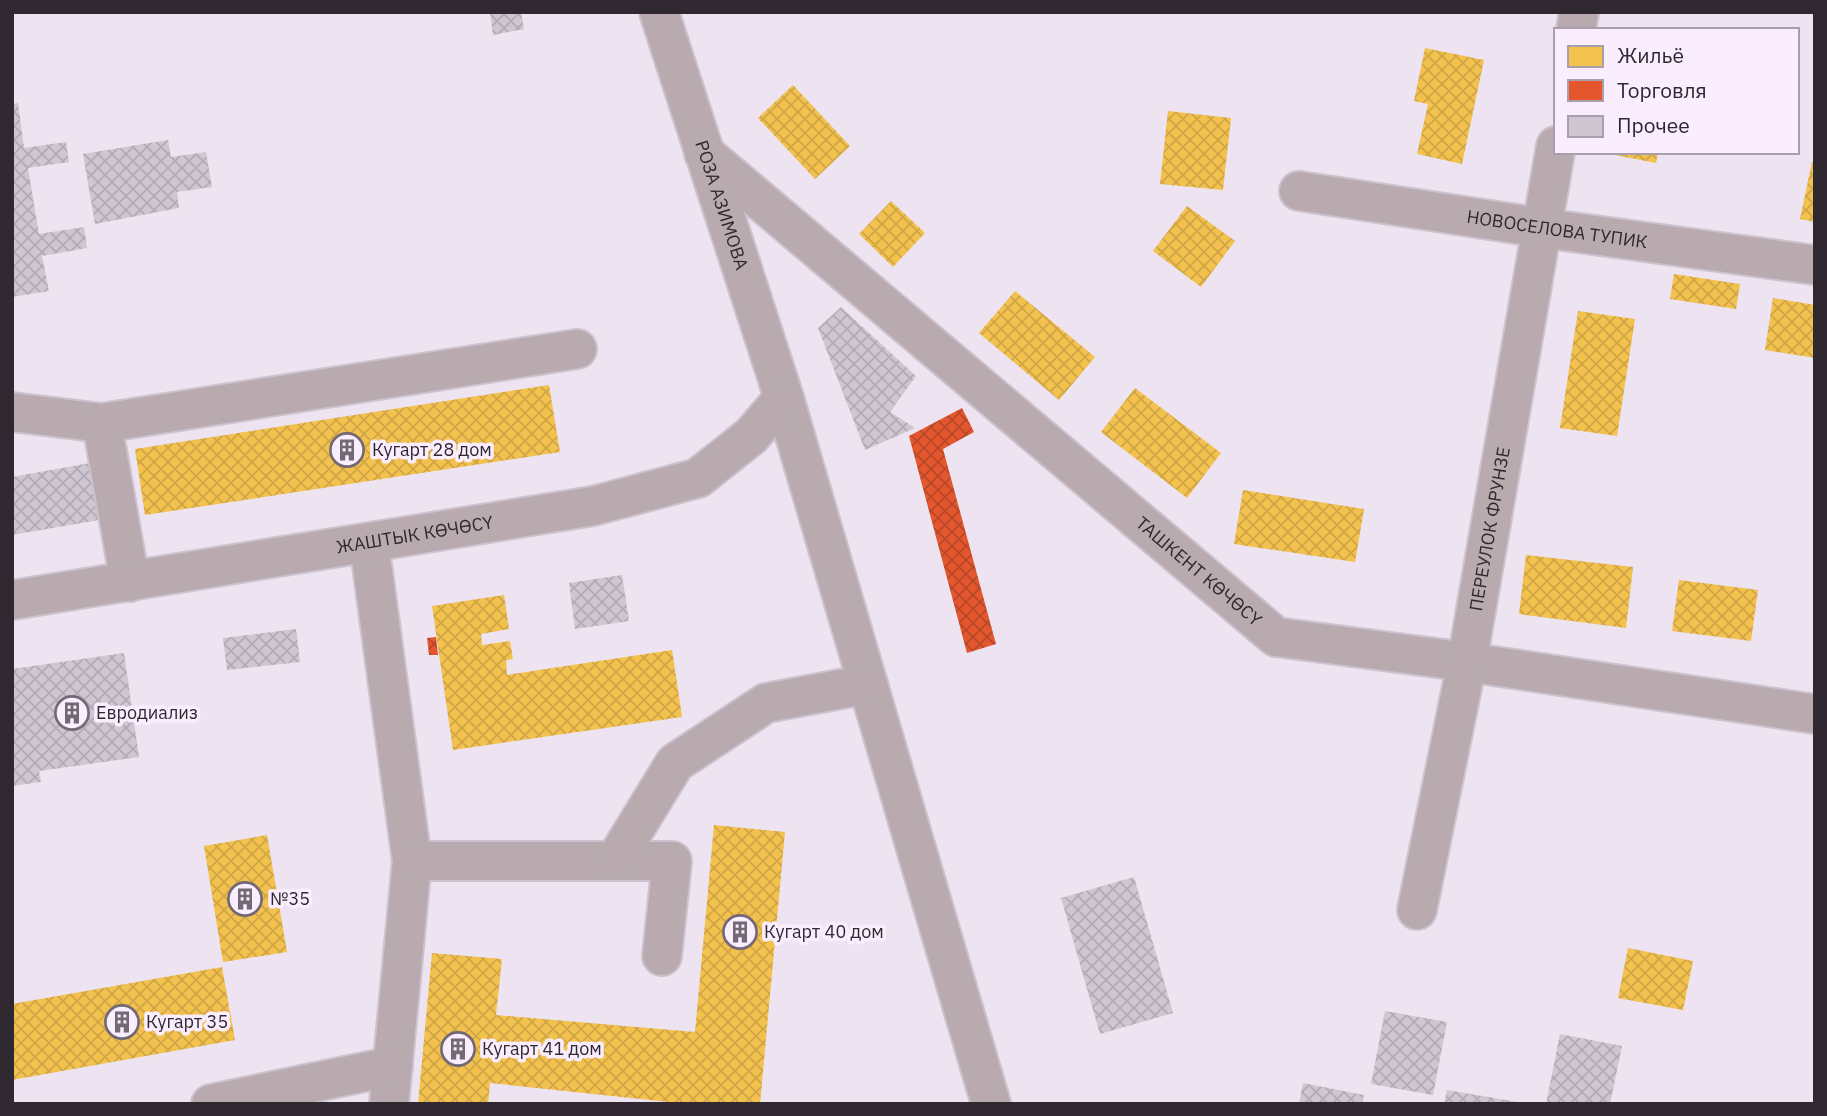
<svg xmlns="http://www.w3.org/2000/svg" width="1827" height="1116" viewBox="0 0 1827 1116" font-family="'IBM Plex Sans',sans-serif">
<defs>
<pattern id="homes-cross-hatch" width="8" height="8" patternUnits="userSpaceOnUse" patternTransform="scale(1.75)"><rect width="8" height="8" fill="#f2c14e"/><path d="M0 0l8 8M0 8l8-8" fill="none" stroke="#d0a645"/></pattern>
<pattern id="shops-cross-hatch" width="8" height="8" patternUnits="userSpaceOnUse" patternTransform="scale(1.75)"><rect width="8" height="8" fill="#e4572e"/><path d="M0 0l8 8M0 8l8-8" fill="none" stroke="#b94828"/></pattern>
<pattern id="building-cross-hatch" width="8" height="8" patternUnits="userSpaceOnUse" patternTransform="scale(1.75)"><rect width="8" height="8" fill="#cfc6d1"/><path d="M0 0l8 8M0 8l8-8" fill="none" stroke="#b2aab4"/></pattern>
</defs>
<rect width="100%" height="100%" fill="#eee3f0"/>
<g fill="url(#homes-cross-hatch)">
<path d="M 1425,48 L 1484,60 L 1462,164 L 1417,154 L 1428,104 L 1414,101 Z"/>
<path d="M 793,85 L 850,146 L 815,179 L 758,118 Z"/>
<path d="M 1168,111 L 1231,118 L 1223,190 L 1160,184 Z"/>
<path d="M 1600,152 L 1658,152 L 1656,163 Z"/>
<path d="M 1812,162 L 1815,163 L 1815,222 L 1800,219 Z"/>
<path d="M 891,201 L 925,233 L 893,267 L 859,234 Z"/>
<path d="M 1187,206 L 1235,241 L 1201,287 L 1153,251 Z"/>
<path d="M 1674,274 L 1740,284 L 1736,309 L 1670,299 Z"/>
<path d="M 1015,291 L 1095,357 L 1059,400 L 979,333 Z"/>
<path d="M 1773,298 L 1815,305 L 1815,358 L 1765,350 Z"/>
<path d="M 1578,311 L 1635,319 L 1617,436 L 1560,428 Z"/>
<path d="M 549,385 L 560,452 L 145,515 L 135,449 Z"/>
<path d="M 1135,388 L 1221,453 L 1187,498 L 1101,432 Z"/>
<path d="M 1243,490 L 1364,509 L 1355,562 L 1234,544 Z"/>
<path d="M 1526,555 L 1633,567 L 1626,628 L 1519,614 Z"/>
<path d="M 1679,580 L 1758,590 L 1751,641 L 1672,631 Z"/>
<path d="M 504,595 L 509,629 L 481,634 L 482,645 L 510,641 L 513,659 L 506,660 L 507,675 L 672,650 L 682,717 L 453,750 L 432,606 Z"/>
<path d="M 714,825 L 785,832 L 760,1104 L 688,1104 L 490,1083 L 488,1104 L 418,1104 L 432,953 L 502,959 L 496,1015 L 695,1032 Z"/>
<path d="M 267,835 L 287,952 L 223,962 L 204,846 Z"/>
<path d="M 1628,948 L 1693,961 L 1683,1010 L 1618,998 Z"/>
<path d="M 222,967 L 235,1040 L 12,1080 L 12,1004 Z"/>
</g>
<g fill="url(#shops-cross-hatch)">
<path d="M 962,408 L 974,432 L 943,449 L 996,644 L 967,653 L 909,436 Z"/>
<path d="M 436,637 L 438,655 L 429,655 L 427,638 Z"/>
</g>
<g fill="url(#building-cross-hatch)">
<path d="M 490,12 L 521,12 L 524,29 L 493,35 Z"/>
<path d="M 18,103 L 24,148 L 66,142 L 69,162 L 28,168 L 39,234 L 84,227 L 87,248 L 42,256 L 49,291 L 12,297 L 12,104 Z"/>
<path d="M 168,140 L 171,157 L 206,152 L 212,187 L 177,192 L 179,208 L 95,224 L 83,154 Z"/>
<path d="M 841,307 L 916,376 L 890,412 L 915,428 L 865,450 L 818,328 Z"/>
<path d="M 90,463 L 99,520 L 12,535 L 12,477 Z"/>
<path d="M 622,575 L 629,621 L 575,629 L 569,583 Z"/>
<path d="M 296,629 L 300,662 L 227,670 L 223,638 Z"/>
<path d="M 124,653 L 139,757 L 39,771 L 41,782 L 12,786 L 12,669 Z"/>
<path d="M 1134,877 L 1173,1013 L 1100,1034 L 1061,898 Z"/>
<path d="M 1385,1011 L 1447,1022 L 1433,1095 L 1371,1084 Z"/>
<path d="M 1560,1034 L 1622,1046 L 1610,1104 L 1546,1104 Z"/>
<path d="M 1303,1083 L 1364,1095 L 1362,1104 L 1299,1104 Z"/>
<path d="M 1447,1090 L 1518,1102 L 1518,1104 L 1444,1104 Z"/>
</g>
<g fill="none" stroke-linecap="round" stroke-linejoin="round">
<g stroke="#cbc2cd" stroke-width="42">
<g id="minor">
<path id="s1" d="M 659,12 L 784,398 L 991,1104"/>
<path d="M 1576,30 L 1579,12"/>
<path id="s2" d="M 704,153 L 1276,637 L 1467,662 L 1815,714"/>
<path id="s3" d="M 1299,191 L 1542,228 L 1815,265"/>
<path d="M 12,412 L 102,423"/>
<path d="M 369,543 L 412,861 L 389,1104"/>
<path d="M 130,582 L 102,423 L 577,349"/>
<path id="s4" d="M 12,600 L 593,506 L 698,478 L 751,436 L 784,398"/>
<path d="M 412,861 L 672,861 L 662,956"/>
<path d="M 615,861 L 675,763 L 766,703 L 868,684"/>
<path id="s5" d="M 1417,910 L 1467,662 L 1556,146"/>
<path d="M 211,1104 L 393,1066"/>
</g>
</g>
<use href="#minor" stroke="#b8aaae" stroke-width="38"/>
</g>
<defs>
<g id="building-ring" transform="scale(1.75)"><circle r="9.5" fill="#faedfd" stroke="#726974" stroke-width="1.5"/><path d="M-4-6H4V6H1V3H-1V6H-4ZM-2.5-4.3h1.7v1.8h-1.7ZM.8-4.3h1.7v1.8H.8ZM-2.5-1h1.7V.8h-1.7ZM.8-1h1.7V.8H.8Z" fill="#726974"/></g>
</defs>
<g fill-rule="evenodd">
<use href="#building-ring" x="347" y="450"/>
<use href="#building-ring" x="72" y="713"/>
<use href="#building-ring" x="245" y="899"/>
<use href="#building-ring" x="740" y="932"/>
<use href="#building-ring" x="122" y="1022"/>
<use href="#building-ring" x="458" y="1049"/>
</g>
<g text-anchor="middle" stroke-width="7" stroke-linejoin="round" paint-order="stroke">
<g font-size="18" fill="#302831" stroke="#faedfd">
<text dy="6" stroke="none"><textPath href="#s1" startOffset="203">РОЗА АЗИМОВА</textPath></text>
<text dy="6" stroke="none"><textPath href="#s3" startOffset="261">НОВОСЕЛОВА ТУПИК</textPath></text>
<text dy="6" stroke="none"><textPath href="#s5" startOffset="388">ПЕРЕУЛОК ФРУНЗЕ</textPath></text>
<text dy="6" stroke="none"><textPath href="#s4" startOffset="408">ЖАШТЫК КӨЧӨСҮ</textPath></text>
<text dy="6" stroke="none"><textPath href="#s2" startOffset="648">ТАШКЕНТ КӨЧӨСҮ</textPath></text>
</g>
<g font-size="18" fill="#302831" stroke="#faedfd" text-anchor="start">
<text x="372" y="456">Кугарт 28 дом</text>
<text x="96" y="719">Евродиализ</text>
<text x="270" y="905">№35</text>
<text x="764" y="938">Кугарт 40 дом</text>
<text x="146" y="1028">Кугарт 35</text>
<text x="482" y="1055">Кугарт 41 дом</text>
</g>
</g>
<rect width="1827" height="1116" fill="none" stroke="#302831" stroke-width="28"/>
<rect x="1554" y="28" width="245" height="126" fill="#faedfd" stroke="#a99eab" stroke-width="2"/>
<rect x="1568" y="46" width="35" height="21" fill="#f2c14e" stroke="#a99eab" stroke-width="2"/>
<text x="1617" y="63" font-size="21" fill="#302831">Жильё</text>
<rect x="1568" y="80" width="35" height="21" fill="#e4572e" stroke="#a99eab" stroke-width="2"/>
<text x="1617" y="98" font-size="21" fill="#302831">Торговля</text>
<rect x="1568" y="116" width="35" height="21" fill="#cfc6d1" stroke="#a99eab" stroke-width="2"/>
<text x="1617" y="133" font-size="21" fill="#302831">Прочее</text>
</svg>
